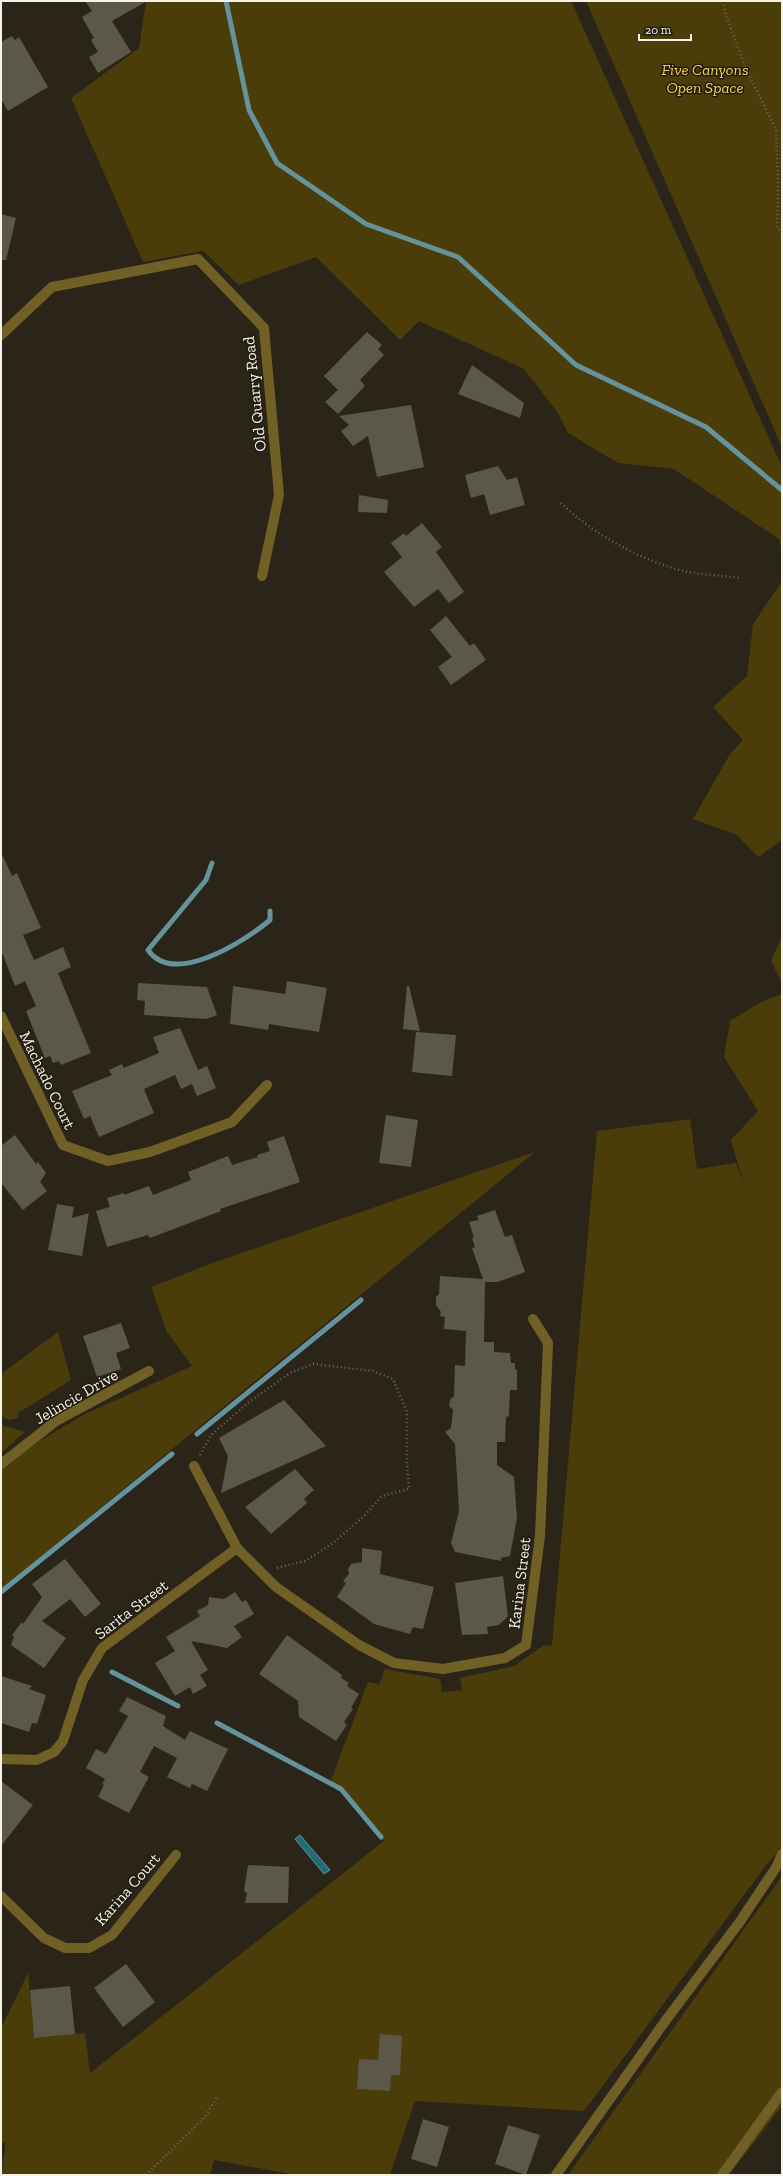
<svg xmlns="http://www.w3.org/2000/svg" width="783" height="2176" viewBox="0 0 783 2176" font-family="'Zilla Slab',serif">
<rect width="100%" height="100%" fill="#2a2518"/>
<g fill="#4a3d09">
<path d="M 146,1 L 571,1 L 782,467 L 782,552 L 779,539 L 674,469 L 618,463 L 568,433 L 558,413 L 524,369 L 419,321 L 400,340 L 316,257 L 239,285 L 203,251 L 143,262 L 71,98 L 139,48 Z"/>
<path d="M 586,1 L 782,1 L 782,447 L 759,395 Z"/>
<path d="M 782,581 L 782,840 L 758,857 L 737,835 L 693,819 L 730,754 L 743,740 L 713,707 L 747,676 L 753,624 Z"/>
<path d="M 782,936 L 782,983 L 771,961 Z"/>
<path d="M 782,994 L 782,1848 L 770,1860 L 584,2111 L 415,2101 L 390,2175 L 296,2175 L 214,2160 L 210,2175 L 1,2175 L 6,2142 L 1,2145 L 1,2028 L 28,1973 L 34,2037 L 85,2033 L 90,2073 L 384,1841 L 341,1789 L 330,1783 L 368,1682 L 379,1684 L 385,1669 L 440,1679 L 442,1692 L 462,1690 L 460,1678 L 514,1666 L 544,1645 L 552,1646 L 597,1131 L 690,1119 L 697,1169 L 736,1163 L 744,1185 L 731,1140 L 758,1111 L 724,1057 L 730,1021 L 763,1001 Z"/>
<path d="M 535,1152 L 65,1537 L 1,1590 L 1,1469 L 31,1446 L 85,1414 L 192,1366 L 167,1332 L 151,1287 L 207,1265 Z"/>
<path d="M 58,1332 L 71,1380 L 18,1413 L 18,1418 L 9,1420 L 1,1416 L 1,1374 Z"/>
<path d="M 1,1425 L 25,1432 L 1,1453 Z"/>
<path d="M 782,1876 L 782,2106 L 729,2175 L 568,2175 Z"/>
</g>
<path fill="#256a79" stroke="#64939b" d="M 300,1835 L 330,1870 L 324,1874 L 295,1839 Z"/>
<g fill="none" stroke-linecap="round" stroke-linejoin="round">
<g stroke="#64939b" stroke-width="5">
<path d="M 226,1 L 249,110 L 277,163 L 366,224 L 458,257 L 576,365 L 706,427 L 782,490"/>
<path d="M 212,863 L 206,880 L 148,950 C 174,987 245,941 270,920 L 270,911"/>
<path d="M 197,1434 L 361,1300"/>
<path d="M 1,1592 L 172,1454"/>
<path d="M 112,1672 L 178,1706"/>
<path d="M 217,1723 L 341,1789 L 381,1837"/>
</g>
</g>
<g fill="#5c5849">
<path d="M 85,1 L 147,1 L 112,21 L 131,52 L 98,73 L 89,57 L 98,52 L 91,40 L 94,38 L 82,17 L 92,11 Z"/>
<path d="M 12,36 L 15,40 L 19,37 L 48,87 L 8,111 L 1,99 L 1,42 Z"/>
<path d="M 1,214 L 16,218 L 6,260 L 1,260 Z"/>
<path d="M 367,332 L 382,345 L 378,349 L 384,355 L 360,380 L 365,386 L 338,414 L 325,402 L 338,390 L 324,376 Z"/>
<path d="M 472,365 L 524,403 L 520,418 L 458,394 Z"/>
<path d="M 411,405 L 424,467 L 377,477 L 368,436 L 353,446 L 341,431 L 349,425 L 339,416 Z"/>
<path d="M 498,466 L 507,480 L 517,477 L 525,505 L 490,515 L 484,494 L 471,498 L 465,475 Z"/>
<path d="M 359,495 L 388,500 L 387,513 L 358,512 Z"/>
<path d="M 422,523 L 442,547 L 436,552 L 464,592 L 449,603 L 438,589 L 414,607 L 384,572 L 402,557 L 391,543 L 404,533 L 406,536 Z"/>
<path d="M 446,616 L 470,646 L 474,643 L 486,660 L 451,685 L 438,667 L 452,657 L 430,630 Z"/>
<path d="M 1,852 L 12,876 L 17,873 L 41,928 L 23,935 L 34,960 L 63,947 L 71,967 L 58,973 L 91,1053 L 61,1065 L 59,1061 L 53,1063 L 50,1056 L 45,1058 L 26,1011 L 36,1006 L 25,981 L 15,986 L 1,950 Z"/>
<path d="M 287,981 L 327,988 L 319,1032 L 269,1024 L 268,1030 L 230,1024 L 233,986 L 285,994 Z"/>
<path d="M 138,983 L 207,987 L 217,1015 L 207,1019 L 144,1015 L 145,1001 L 137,1000 Z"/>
<path d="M 407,986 L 409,986 L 420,1031 L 403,1029 Z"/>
<path d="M 180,1028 L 198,1070 L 207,1066 L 216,1088 L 197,1096 L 192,1084 L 181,1089 L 175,1075 L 144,1089 L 154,1113 L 99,1137 L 90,1116 L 84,1119 L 72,1091 L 112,1075 L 109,1070 L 122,1064 L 124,1068 L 159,1053 L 153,1037 Z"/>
<path d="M 416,1032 L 456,1035 L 452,1076 L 412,1072 Z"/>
<path d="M 386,1115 L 418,1120 L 411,1167 L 379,1163 Z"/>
<path d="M 15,1135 L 36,1164 L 38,1162 L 46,1173 L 40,1182 L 47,1191 L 23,1210 L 1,1183 L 1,1146 Z"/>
<path d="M 284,1136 L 300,1182 L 220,1209 L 221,1211 L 150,1238 L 148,1235 L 107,1247 L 96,1211 L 110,1207 L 107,1198 L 124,1193 L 124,1195 L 149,1186 L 153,1195 L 191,1180 L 188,1172 L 228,1156 L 232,1165 L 258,1157 L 257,1155 L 270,1151 L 267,1142 Z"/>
<path d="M 57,1204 L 74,1207 L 72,1218 L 89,1213 L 82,1256 L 48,1250 Z"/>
<path d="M 495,1210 L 505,1237 L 512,1235 L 525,1272 L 498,1282 L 485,1282 L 484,1342 L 494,1342 L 494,1352 L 510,1353 L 511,1363 L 515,1363 L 515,1370 L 517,1369 L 517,1390 L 510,1390 L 509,1416 L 506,1417 L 505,1442 L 497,1442 L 497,1465 L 514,1477 L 517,1518 L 510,1556 L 501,1558 L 501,1561 L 455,1552 L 451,1543 L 459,1511 L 455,1444 L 445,1432 L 451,1428 L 453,1410 L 449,1406 L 450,1400 L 454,1396 L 455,1365 L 465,1366 L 466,1331 L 444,1329 L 445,1317 L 440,1316 L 441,1312 L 436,1305 L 436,1297 L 439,1294 L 440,1276 L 483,1279 L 472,1248 L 475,1247 L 472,1238 L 474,1238 L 469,1222 L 479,1220 L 477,1216 Z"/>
<path d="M 121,1323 L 130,1348 L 116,1353 L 121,1369 L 97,1377 L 83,1336 Z"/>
<path d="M 284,1400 L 326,1446 L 221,1493 L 228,1456 L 219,1438 Z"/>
<path d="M 295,1469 L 314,1490 L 304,1499 L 307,1503 L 271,1534 L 245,1507 Z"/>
<path d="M 362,1548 L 382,1551 L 380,1574 L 434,1587 L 423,1629 L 413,1627 L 410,1634 L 374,1624 L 337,1597 L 346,1583 L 343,1581 L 349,1574 L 348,1569 L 351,1564 L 362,1562 Z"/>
<path d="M 65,1559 L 101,1604 L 85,1617 L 70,1599 L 42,1621 L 66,1638 L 44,1668 L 11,1645 L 14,1637 L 12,1635 L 22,1622 L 23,1624 L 42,1597 L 32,1584 Z"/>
<path d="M 503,1576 L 508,1616 L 499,1625 L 487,1627 L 488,1634 L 462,1635 L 455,1583 Z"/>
<path d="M 235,1592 L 242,1602 L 246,1600 L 254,1614 L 234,1626 L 242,1637 L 227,1648 L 191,1641 L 208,1670 L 200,1675 L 207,1686 L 193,1694 L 190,1687 L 175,1696 L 155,1663 L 175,1651 L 166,1637 L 200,1616 L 197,1611 L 208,1605 L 209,1597 L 224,1599 Z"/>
<path d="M 287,1635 L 342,1675 L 341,1678 L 349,1683 L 347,1686 L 359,1694 L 351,1708 L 353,1709 L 344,1722 L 347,1725 L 336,1741 L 299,1717 L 298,1701 L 259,1674 Z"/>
<path d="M 1,1676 L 32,1686 L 29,1689 L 46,1695 L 37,1724 L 32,1723 L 29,1732 L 1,1723 Z"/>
<path d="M 127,1697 L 166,1716 L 163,1726 L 185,1740 L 190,1731 L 228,1749 L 207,1791 L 192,1784 L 190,1788 L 167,1777 L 177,1758 L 154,1746 L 140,1772 L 149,1777 L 129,1813 L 98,1797 L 104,1785 L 102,1784 L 105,1779 L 86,1768 L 96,1749 L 106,1754 L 128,1716 L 119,1711 Z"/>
<path d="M 1,1781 L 33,1805 L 1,1846 Z"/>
<path d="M 248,1865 L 289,1867 L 288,1903 L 245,1903 L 247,1893 L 244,1891 Z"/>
<path d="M 126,1964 L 155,2002 L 123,2027 L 94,1988 Z"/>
<path d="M 70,1986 L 75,2034 L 34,2038 L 30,1990 Z"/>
<path d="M 380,2034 L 402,2036 L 400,2075 L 391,2075 L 390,2091 L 357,2089 L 359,2059 L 378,2060 Z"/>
<path d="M 423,2119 L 449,2127 L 437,2167 L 411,2159 Z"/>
<path d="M 508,2125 L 540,2135 L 526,2175 L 495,2164 Z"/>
</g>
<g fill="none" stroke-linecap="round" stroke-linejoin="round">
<g stroke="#6d685d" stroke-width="2.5" stroke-dasharray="1 3" stroke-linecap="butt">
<path d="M 724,1 L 725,12 L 744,64 L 776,130 L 778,184 L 777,227 L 782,233"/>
<path d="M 561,503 C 592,533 635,557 676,569 C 696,575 719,575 740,578"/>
<path d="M 200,1455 L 211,1435 L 249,1402 L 290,1373 L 313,1364 L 373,1371 L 393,1379 L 407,1412 L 407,1464 L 409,1489 L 382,1496 L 365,1515 L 333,1543 L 305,1561 L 277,1568"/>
<path d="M 146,2175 L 205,2117 L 217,2097"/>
</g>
<g stroke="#716025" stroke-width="10">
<path d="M 1,1464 L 56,1421 L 149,1371"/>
<path d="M 556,2175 L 666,2020 L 739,1923 L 777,1866 L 782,1854"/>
<path d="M 722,2175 L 782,2092"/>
</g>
<g stroke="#716025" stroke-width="10">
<path d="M 1,335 L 52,287 L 198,259 L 264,328 L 279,495 L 262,576"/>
<path d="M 1,1016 L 63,1145 L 108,1161 L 150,1152 L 232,1122 L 267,1085"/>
<path d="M 194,1466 L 237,1548 L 276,1587 L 359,1645 L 394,1663 L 443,1669 L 505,1658 L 526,1645 L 540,1536 L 548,1343 L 533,1319"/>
<path d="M 1,1759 L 37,1760 L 54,1752 L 63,1741 L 83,1680 L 102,1648 L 237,1548"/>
<path d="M 1,1896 L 44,1938 L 65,1948 L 89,1948 L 112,1935 L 176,1855"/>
</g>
</g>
<g text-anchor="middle" stroke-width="3" stroke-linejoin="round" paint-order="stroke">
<g font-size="16" font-style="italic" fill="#f7d454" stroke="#201c0f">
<text x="705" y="75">Five Canyons<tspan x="705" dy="18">Open Space</tspan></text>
</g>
<g font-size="16" fill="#f6f3ea" stroke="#201c0f">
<text transform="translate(254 394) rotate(-96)" y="6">Old Quarry Road</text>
<text transform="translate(48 1080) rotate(64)" y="6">Machado Court</text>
<text transform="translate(76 1396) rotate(-30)" y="6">Jelincic Drive</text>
<text transform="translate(519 1583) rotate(-83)" y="6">Karina Street</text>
<text transform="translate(131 1609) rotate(-37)" y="6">Sarita Street</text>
<text transform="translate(127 1889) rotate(-49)" y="6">Karina Court</text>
</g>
</g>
<rect width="783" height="2176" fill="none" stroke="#f6f3ea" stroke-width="4"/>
<path d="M639 34v6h52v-6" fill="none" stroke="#f6f3ea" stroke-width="2"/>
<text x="645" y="34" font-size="12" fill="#f6f3ea" stroke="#201c0f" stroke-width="3" paint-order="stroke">20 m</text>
</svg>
